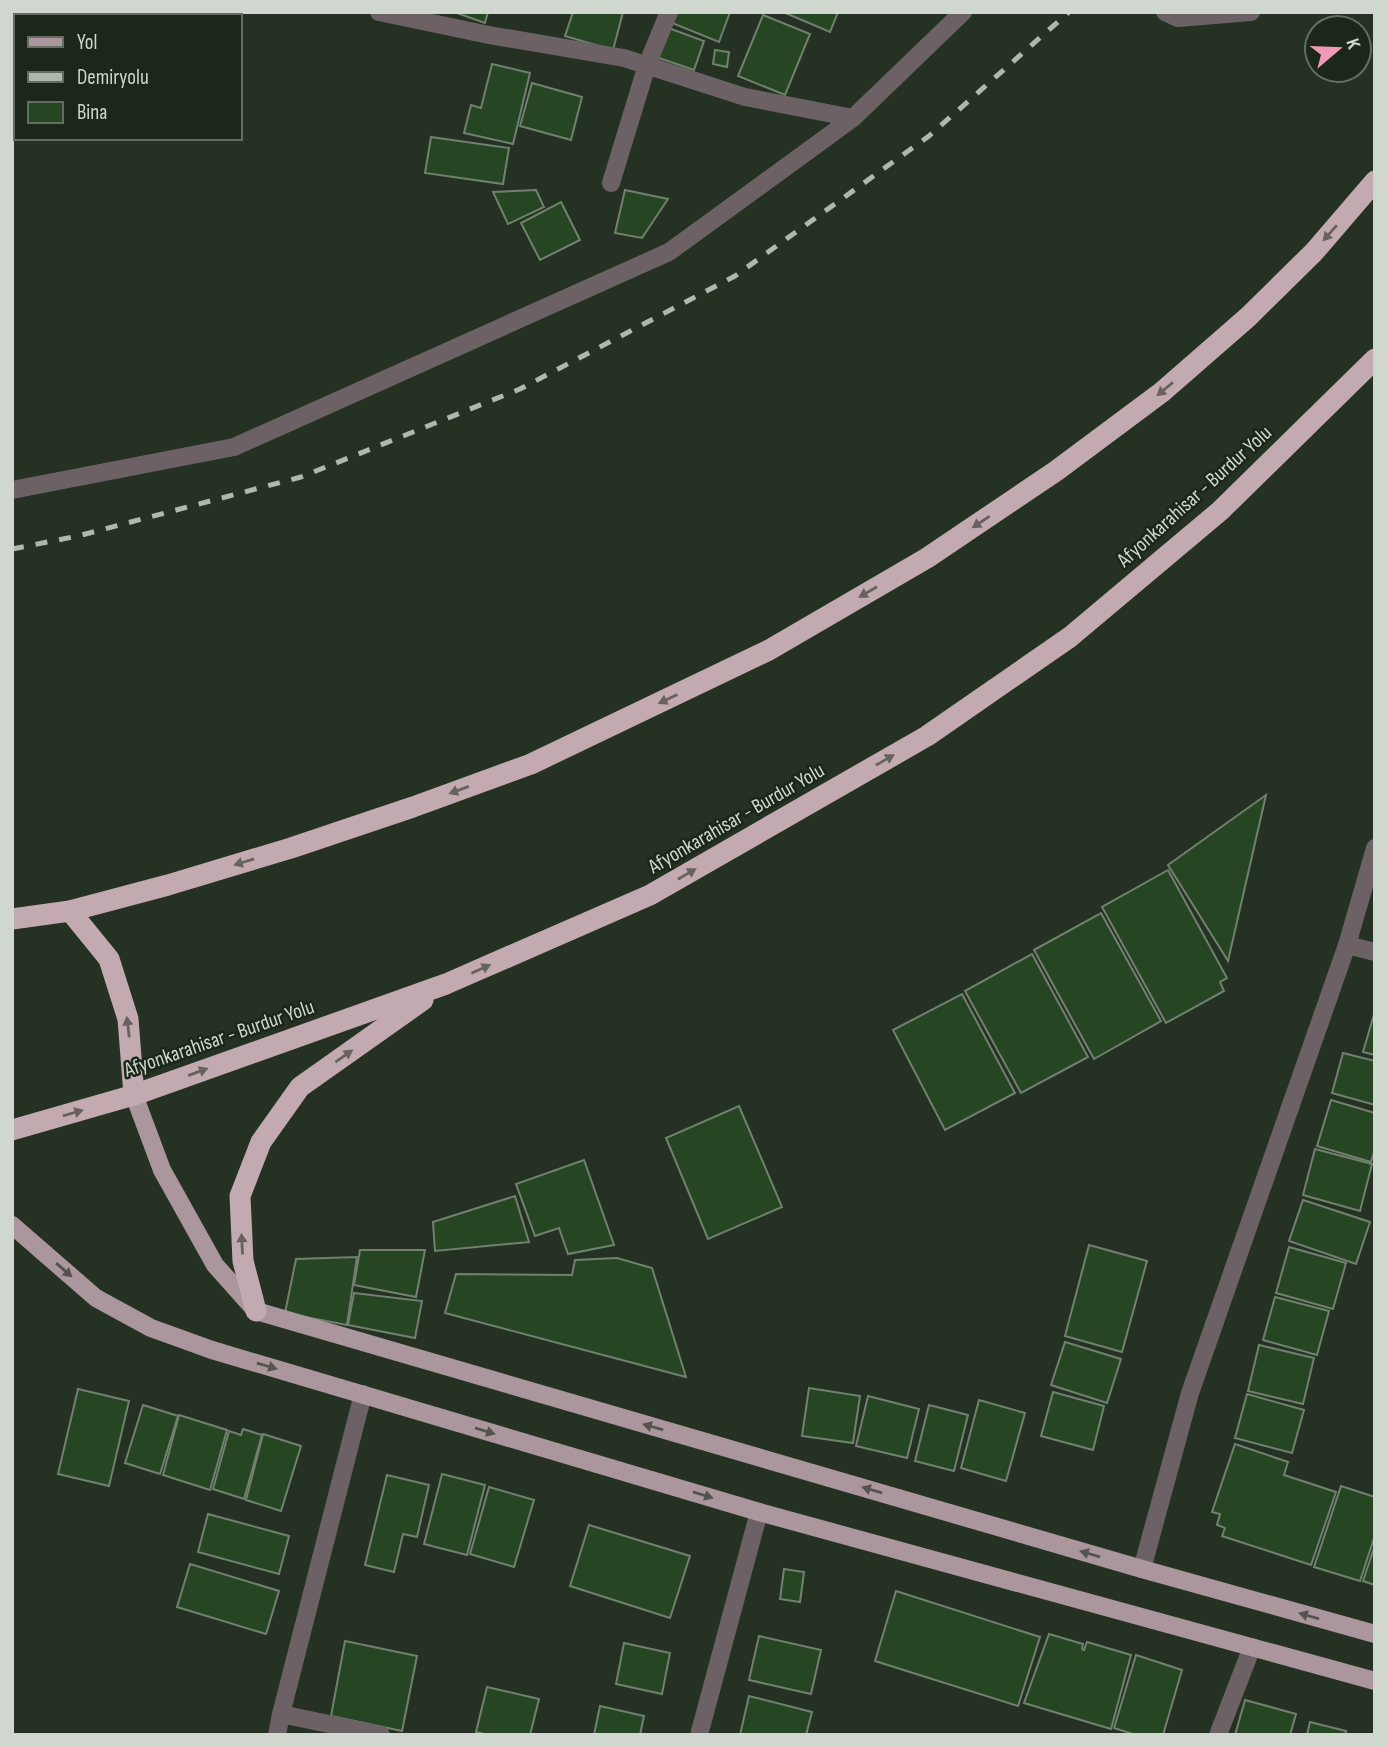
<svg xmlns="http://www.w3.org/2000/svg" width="1387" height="1747" viewBox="0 0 1387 1747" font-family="'Sofia Sans Condensed',sans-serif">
<rect width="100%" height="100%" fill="#243123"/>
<g fill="#264623" stroke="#71806f" stroke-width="2">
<path d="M 454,12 L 488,12 L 485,23 Z"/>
<path d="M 573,12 L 623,12 L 613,50 L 565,36 Z"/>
<path d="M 676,12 L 730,12 L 719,42 L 672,23 Z"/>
<path d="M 783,12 L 838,12 L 830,32 Z"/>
<path d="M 763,15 L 810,34 L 785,95 L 738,76 Z"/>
<path d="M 663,26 L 704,41 L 694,70 L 653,56 Z"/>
<path d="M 715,50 L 729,52 L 727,67 L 713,64 Z"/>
<path d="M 492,64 L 530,73 L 513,144 L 464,133 L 471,105 L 481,108 Z"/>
<path d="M 532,83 L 582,97 L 571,140 L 520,126 Z"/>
<path d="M 431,137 L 509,148 L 503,184 L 425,173 Z"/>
<path d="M 536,190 L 544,207 L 508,224 L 493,192 Z"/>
<path d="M 625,190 L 668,199 L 642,238 L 615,233 Z"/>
<path d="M 561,202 L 580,240 L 540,260 L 521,223 Z"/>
<path d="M 1266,795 L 1228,961 L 1168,865 Z"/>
<path d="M 1168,870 L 1227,978 L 1220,982 L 1224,991 L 1166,1023 L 1102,907 Z"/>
<path d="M 1101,913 L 1161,1021 L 1094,1059 L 1034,950 Z"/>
<path d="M 1032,954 L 1088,1057 L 1021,1093 L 965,991 Z"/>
<path d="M 962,994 L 1015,1093 L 945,1130 L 893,1030 Z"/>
<path d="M 1375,1011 L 1375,1055 L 1363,1052 Z"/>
<path d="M 1343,1053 L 1375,1061 L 1375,1105 L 1332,1093 Z"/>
<path d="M 1331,1100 L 1375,1113 L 1375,1149 L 1371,1162 L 1317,1146 Z"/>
<path d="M 739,1106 L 782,1207 L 708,1239 L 666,1138 Z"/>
<path d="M 1315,1149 L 1372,1164 L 1360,1211 L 1303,1195 Z"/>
<path d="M 584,1160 L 614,1245 L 568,1254 L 559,1228 L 535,1236 L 516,1184 Z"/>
<path d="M 515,1196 L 529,1242 L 435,1251 L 433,1222 Z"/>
<path d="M 1303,1200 L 1370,1222 L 1356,1264 L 1289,1241 Z"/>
<path d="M 1089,1245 L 1147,1261 L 1122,1352 L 1065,1336 Z"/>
<path d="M 1289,1247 L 1346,1263 L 1333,1309 L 1276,1293 Z"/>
<path d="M 360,1250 L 425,1250 L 416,1297 L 354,1285 Z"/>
<path d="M 357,1257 L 347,1325 L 285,1313 L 296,1259 Z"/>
<path d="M 617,1258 L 652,1268 L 686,1377 L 445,1313 L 456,1274 L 572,1275 L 575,1260 Z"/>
<path d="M 354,1293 L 422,1301 L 415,1338 L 348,1325 Z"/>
<path d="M 1275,1297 L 1329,1311 L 1317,1355 L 1263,1340 Z"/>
<path d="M 1065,1342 L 1121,1359 L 1107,1403 L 1051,1385 Z"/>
<path d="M 1259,1345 L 1314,1358 L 1303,1404 L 1248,1391 Z"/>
<path d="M 809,1388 L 860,1396 L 853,1443 L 802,1436 Z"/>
<path d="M 78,1389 L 129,1401 L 109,1486 L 58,1474 Z"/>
<path d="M 1053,1392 L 1104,1406 L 1093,1450 L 1041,1436 Z"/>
<path d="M 1247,1394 L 1304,1410 L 1292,1453 L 1235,1438 Z"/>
<path d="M 868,1396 L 919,1409 L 907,1458 L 856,1446 Z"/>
<path d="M 979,1400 L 1025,1413 L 1006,1481 L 961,1468 Z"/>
<path d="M 143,1405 L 178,1416 L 160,1474 L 125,1463 Z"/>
<path d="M 929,1405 L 968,1415 L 954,1471 L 915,1461 Z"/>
<path d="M 179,1415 L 227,1430 L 210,1490 L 163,1475 Z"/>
<path d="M 243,1429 L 262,1435 L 244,1499 L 213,1489 L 229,1431 L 241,1435 Z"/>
<path d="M 263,1434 L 301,1446 L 281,1511 L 246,1500 Z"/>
<path d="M 1235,1444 L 1288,1462 L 1284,1475 L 1336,1492 L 1311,1565 L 1222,1536 L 1225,1528 L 1217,1525 L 1220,1514 L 1212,1512 Z"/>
<path d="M 442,1474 L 485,1485 L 467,1555 L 424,1544 Z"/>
<path d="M 387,1475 L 429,1485 L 417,1537 L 403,1534 L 394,1572 L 365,1565 Z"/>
<path d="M 1341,1486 L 1375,1497 L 1375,1535 L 1360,1581 L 1314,1567 Z"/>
<path d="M 489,1487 L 534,1500 L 514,1567 L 470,1554 Z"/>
<path d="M 208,1514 L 289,1536 L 279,1574 L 198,1552 Z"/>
<path d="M 589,1525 L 690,1556 L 670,1618 L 570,1586 Z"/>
<path d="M 1375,1545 L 1375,1585 L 1363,1581 Z"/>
<path d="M 190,1564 L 279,1591 L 266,1634 L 177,1607 Z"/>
<path d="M 784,1569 L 804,1572 L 800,1602 L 780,1599 Z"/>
<path d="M 896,1591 L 1040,1637 L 1018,1706 L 875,1661 Z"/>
<path d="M 1049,1634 L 1083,1644 L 1082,1649 L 1084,1650 L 1087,1642 L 1131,1655 L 1111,1729 L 1024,1703 Z"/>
<path d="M 759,1636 L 821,1650 L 811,1694 L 749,1680 Z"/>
<path d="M 345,1641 L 417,1656 L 402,1731 L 331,1716 Z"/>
<path d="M 624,1643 L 670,1653 L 662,1694 L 616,1684 Z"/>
<path d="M 1136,1655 L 1182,1670 L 1163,1735 L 1136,1735 L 1114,1728 Z"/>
<path d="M 487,1687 L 539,1699 L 530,1735 L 489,1735 L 476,1732 Z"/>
<path d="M 749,1696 L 812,1712 L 806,1735 L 740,1735 Z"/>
<path d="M 1245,1700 L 1296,1714 L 1290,1735 L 1235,1735 Z"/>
<path d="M 600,1706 L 644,1716 L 640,1735 L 594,1735 Z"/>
<path d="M 1310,1722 L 1346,1731 L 1345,1735 L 1307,1735 Z"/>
</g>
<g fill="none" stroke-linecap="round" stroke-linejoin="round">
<g stroke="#6c6265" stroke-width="18">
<path d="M 379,12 L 489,35 L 624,58 L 745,97 L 853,118"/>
<path d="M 1165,12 L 1178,18 L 1251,12"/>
<path d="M 611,183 L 647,65 L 669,12"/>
<path d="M 12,490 L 234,447 L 669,252 L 853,118 L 963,12"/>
<path d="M 1347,945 L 1375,952"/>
<path d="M 1142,1569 L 1190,1393 L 1347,945 L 1375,848"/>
<path d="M 281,1714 L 363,1394"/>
<path d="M 277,1735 L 281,1714 L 381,1735"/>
<path d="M 699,1735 L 759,1512"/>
<path d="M 1218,1735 L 1252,1647"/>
</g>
<g stroke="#aa969c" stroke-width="18">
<path d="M 134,1095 L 162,1170 L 215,1265 L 256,1311 L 1142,1569 L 1375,1634"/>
<path d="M 12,1225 L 96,1298 L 151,1328 L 212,1350 L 759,1512 L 1375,1681"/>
</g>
<g stroke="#c3aab1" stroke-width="21">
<path d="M 70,911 L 109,959 L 128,1019 L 134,1095"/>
<path d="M 12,919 L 70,911 L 168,885 L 291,848 L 413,807 L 531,764 L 769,650 L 927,558 L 1056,471 L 1162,392 L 1248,317 L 1314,252 L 1375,181"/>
<path d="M 12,1130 L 134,1095 L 446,984 L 650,895 L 927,736 L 1070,637 L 1220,511 L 1375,359"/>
<path d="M 256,1311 L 243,1261 L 240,1196 L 261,1142 L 300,1087 L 423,1000"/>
</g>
<path stroke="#afb8ae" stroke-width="5" stroke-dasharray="12 12" stroke-linecap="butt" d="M 12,549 L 78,536 L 301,477 L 520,389 L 735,276 L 929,136 L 1069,12"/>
</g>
<defs><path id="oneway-solid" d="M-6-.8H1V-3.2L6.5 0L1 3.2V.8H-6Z" transform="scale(1.75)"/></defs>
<g fill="#67625d">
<use href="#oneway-solid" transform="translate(1330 233) rotate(131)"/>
<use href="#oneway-solid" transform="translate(1165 389) rotate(140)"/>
<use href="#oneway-solid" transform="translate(981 522) rotate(146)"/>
<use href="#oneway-solid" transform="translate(868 592) rotate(150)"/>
<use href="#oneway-solid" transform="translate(668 699) rotate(155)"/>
<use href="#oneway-solid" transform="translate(885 760) rotate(-30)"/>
<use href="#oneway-solid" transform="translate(459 790) rotate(160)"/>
<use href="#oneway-solid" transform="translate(244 862) rotate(163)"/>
<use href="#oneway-solid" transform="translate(687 874) rotate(-30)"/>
<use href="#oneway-solid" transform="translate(481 969) rotate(-24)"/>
<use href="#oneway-solid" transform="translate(128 1027) rotate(-97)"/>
<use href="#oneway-solid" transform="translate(344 1056) rotate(-35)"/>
<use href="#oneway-solid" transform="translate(198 1072) rotate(-20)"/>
<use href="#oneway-solid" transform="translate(73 1113) rotate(-16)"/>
<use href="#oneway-solid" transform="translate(242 1244) rotate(-93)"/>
</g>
<g fill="#54534d">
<use href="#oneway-solid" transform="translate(64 1270) rotate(41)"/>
<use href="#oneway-solid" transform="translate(267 1366) rotate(16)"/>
<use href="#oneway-solid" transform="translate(653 1427) rotate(-164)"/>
<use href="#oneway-solid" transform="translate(485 1431) rotate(17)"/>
<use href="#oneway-solid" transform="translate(872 1490) rotate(-164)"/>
<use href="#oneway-solid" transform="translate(703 1495) rotate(17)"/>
<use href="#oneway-solid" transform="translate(1090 1554) rotate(-164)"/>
<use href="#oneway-solid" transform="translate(1309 1616) rotate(-164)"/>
</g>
<g text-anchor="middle" stroke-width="5" stroke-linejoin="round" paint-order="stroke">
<g font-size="21" fill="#cfd7ce" stroke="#1b2719">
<text transform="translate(1194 496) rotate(-42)" y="7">Afyonkarahisar - Burdur Yolu</text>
<text transform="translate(736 818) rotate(-30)" y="7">Afyonkarahisar - Burdur Yolu</text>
<text transform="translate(219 1038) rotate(-19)" y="7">Afyonkarahisar - Burdur Yolu</text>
</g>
</g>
<rect width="1387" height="1747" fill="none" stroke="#cfd7ce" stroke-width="28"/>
<rect x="14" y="14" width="228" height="126" fill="#1b2719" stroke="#636d61" stroke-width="2"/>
<rect x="28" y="37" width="35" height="10" fill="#aa969c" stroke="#636d61" stroke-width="2"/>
<text x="77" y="49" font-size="21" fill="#cfd7ce">Yol</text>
<rect x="28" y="72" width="35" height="10" fill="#afb8ae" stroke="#636d61" stroke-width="2"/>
<text x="77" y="84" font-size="21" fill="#cfd7ce">Demiryolu</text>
<rect x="28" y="102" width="35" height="21" fill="#264623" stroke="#636d61" stroke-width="2"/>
<text x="77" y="119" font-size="21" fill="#cfd7ce">Bina</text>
<g transform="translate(1338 49) rotate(71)"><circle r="33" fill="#1b2719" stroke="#636d61" stroke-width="2"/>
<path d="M0-5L12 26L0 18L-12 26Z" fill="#f09ab6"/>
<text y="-10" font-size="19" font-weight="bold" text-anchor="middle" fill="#cfd7ce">K</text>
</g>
</svg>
